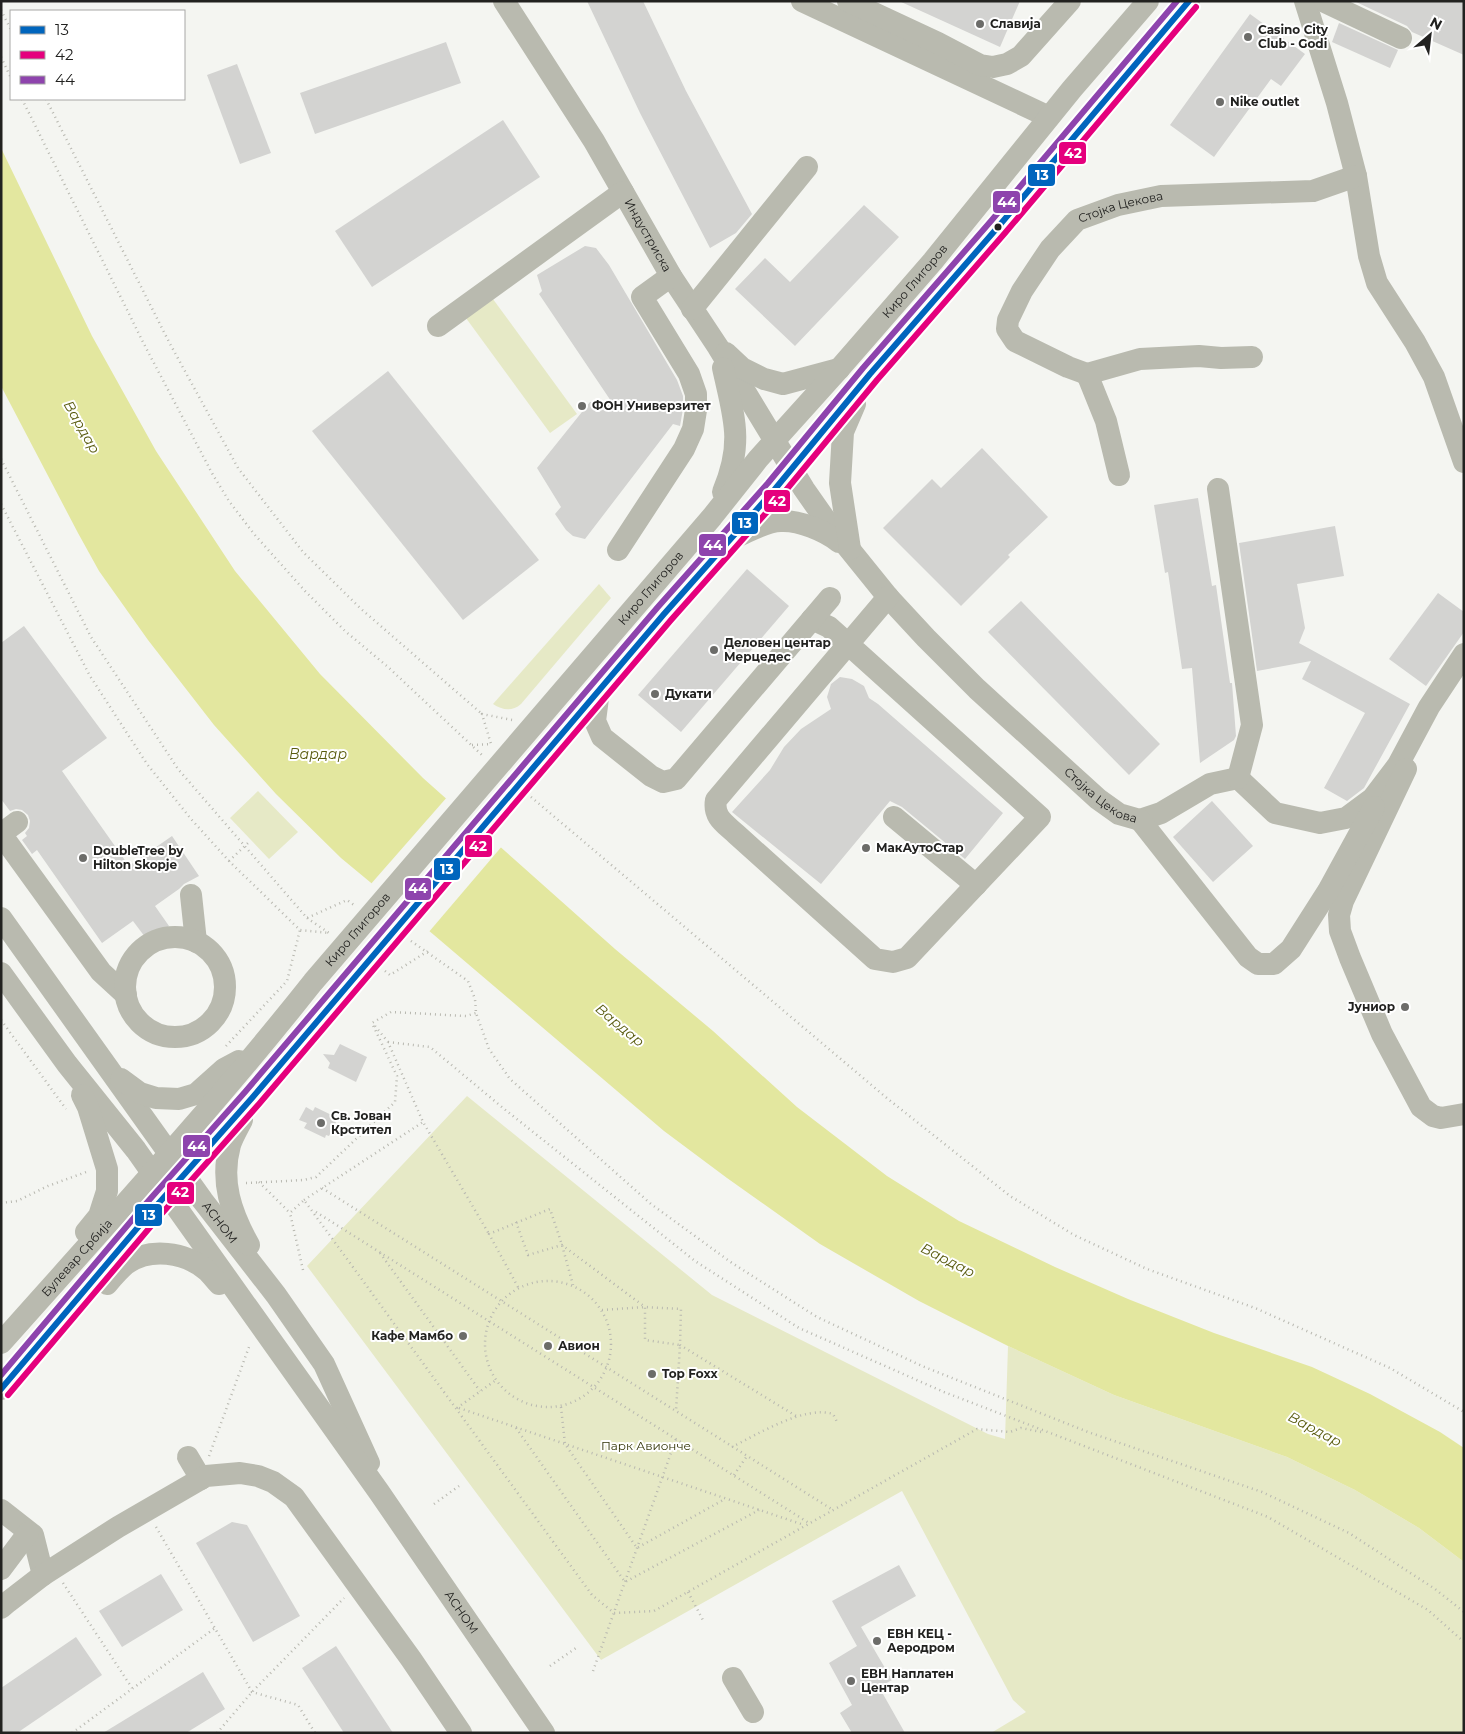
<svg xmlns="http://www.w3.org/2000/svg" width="1465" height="1734" viewBox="0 0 1465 1734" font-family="Montserrat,sans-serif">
<rect width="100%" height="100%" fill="#f4f5f1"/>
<g fill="#e6e9c6">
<path d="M 490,295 L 577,414 L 550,433 L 463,314 Z"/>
<path d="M 599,584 L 611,598 L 521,704 C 512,712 502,710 493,704 Z"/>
<path d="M 258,791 L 298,832 L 269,859 L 230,818 Z"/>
<path d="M 467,1096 L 712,1295 L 988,1434 L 1005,1439 L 1008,1346 L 1114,1395 L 1287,1457 L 1355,1490 L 1419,1528 L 1464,1562 L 1464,1733 L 991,1733 L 1026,1712 L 1013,1700 L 902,1491 L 601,1660 L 307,1266 Z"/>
</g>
<path fill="#e3e79f" d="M 1,148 L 92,336 L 156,451 L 235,571 L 320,674 L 423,778 L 615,949 L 713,1031 L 797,1107 L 887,1176 L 959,1221 L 1055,1267 L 1128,1299 L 1214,1333 L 1312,1367 L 1370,1394 L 1440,1432 L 1464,1448 L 1464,1562 L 1419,1528 L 1355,1490 L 1287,1457 L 1114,1395 L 1008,1346 L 919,1301 L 820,1244 L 727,1178 L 664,1131 L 434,935 L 341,858 L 276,794 L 214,725 L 148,640 L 99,571 L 78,533 L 1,386 Z"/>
<path fill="#f4f5f1" d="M 448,796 L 503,845 L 428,933 L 370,885 Z"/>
<g fill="#d3d3d1">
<path d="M 587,1 L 643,1 L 686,91 L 752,214 L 736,233 L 710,248 L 640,113 Z"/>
<path d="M 899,1 L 1020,1 L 1000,47 Z"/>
<path d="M 1354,1 L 1464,1 L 1464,55 L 1412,32 L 1407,26 Z"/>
<path d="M 1250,14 L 1305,54 L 1281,86 L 1271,79 L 1214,157 L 1170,125 Z"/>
<path d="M 1339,23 L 1398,50 L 1390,68 L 1332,42 Z"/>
<path d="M 446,42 L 461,83 L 315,134 L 300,93 Z"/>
<path d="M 237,64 L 271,153 L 240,164 L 207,75 Z"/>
<path d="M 503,120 L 540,177 L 372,287 L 335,231 Z"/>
<path d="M 864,205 L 899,237 L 795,346 L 735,289 L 765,258 L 790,282 Z"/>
<path d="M 585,246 L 596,248 L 609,265 L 677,380 L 683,396 L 683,409 L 680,426 L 673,424 L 585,539 L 573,536 L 566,530 L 555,514 L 561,507 L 537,468 L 590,402 L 613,404 L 539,294 L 542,291 L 537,275 Z"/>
<path d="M 388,371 L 539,560 L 463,620 L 312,431 Z"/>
<path d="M 982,448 L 1048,517 L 1008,555 L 1010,557 L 961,606 L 883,528 L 932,479 L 941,488 Z"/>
<path d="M 1198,498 L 1212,586 L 1216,585 L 1230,683 L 1232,683 L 1236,736 L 1234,740 L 1200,763 L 1192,668 L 1182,669 L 1168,572 L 1165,573 L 1154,505 Z"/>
<path d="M 1335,526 L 1344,576 L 1297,584 L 1305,628 L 1299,643 L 1410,704 L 1364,788 L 1347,801 L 1324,788 L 1365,713 L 1302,679 L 1311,661 L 1257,671 L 1239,543 Z"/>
<path d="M 747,569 L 789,606 L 681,732 L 638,695 Z"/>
<path d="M 1438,593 L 1464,612 L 1464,632 L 1426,686 L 1389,659 Z"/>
<path d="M 1021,601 L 1160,744 L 1129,775 L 988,632 Z"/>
<path d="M 24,626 L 107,738 L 62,771 L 129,866 L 172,836 L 199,876 L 184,884 L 179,889 L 155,906 L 169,926 L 148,941 L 133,921 L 102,943 L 37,850 L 32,854 L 22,840 L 27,836 L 25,833 L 29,828 L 30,821 L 28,815 L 22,810 L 16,809 L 10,811 L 1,799 L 1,643 Z"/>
<path d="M 840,677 L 852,679 L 864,686 L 869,698 L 878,704 L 1003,813 L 965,859 L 902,807 L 890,801 L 821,884 L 732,812 L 770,770 L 784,747 L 801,729 L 831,709 L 827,697 L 831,684 Z"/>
<path d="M 1212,801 L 1253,846 L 1213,882 L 1173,837 Z"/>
<path d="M 340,1044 L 367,1057 L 356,1082 L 328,1068 L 330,1063 L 323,1054 L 334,1055 Z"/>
<path d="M 306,1107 L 313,1111 L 315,1107 L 344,1121 L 335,1121 L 336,1122 L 329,1136 L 326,1135 L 325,1138 L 304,1128 L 307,1123 L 299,1120 Z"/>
<path d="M 232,1522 L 247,1525 L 300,1616 L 253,1642 L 196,1543 Z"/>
<path d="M 899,1565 L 916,1596 L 861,1627 L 892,1680 L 879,1687 L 905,1733 L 852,1733 L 840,1713 L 852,1705 L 829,1663 L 857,1646 L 832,1601 Z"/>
<path d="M 161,1574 L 183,1610 L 122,1647 L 99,1611 Z"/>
<path d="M 76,1637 L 102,1675 L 17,1733 L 1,1733 L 1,1688 Z"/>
<path d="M 336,1646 L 393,1733 L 344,1733 L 302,1668 Z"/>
<path d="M 203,1672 L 225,1709 L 186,1733 L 103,1733 Z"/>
</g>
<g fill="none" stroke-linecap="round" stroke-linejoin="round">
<g stroke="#b8b8b0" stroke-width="2.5" stroke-dasharray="1 4" stroke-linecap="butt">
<path d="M 1,10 L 11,30"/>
<path d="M 1,57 L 11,78"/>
<path d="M 22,99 L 146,348 L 213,475 L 229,501 L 254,534 L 305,591 L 345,631 L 388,667 L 483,756"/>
<path d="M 46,99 L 169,342 L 238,468 L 303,552 L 360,608 L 482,714"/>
<path d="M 1,459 L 91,637 L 178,769 L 307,918 L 347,900 L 354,905"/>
<path d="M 1,504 L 90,676 L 147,764 L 191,819 L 229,861 L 300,930 L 329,933"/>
<path d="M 472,745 L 491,744 L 482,714 L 512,720"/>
<path d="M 531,797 L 888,1099 L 1010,1196 L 1074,1235 L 1147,1269 L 1255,1308 L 1390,1368 L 1464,1412"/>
<path d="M 229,861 L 249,842"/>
<path d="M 307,918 L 329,933"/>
<path d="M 411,941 L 468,981 L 475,999 L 476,1013 L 489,1049 L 510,1079 L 651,1204 L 732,1263 L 817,1317 L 922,1366 L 1088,1432 L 1262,1492 L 1349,1533 L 1435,1589 L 1464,1612"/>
<path d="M 385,971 L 390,975 L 428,951"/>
<path d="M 1,1020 L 66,1109"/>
<path d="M 375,1026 L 388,1042 L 423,1122 L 489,1234"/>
<path d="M 388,1042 L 430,1047 L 503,1108 L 695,1261 L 799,1328 L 944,1392 L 1268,1517 L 1428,1610 L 1464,1642"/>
<path d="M 226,1046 L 287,981 L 300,930"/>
<path d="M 259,1182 L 290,1213"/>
<path d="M 246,1183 L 304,1180 L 316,1177 L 395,1102 L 397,1076 L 372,1023 L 391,1012 L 466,1016 L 476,1013"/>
<path d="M 322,1188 L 833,1510"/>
<path d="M 304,1200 L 423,1122"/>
<path d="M 1,1203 L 17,1201 L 48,1186 L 89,1171"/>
<path d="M 316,1212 L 809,1523"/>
<path d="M 516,1222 L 528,1255 L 562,1245 L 645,1307 L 645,1340 L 680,1345 L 676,1411"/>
<path d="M 380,1253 L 480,1391"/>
<path d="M 303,1270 L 290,1213 L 304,1200 L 592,1595 L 614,1613 L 654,1611 L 977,1429 L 1010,1432 L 1021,1428 L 1041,1432"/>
<circle cx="548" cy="1344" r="63"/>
<path d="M 518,1287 L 489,1234 L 550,1209 L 562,1245 L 573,1285"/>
<path d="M 602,1310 L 645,1307 L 681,1309 L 680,1345 L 796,1416"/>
<path d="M 561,1407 L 565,1444 L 637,1548 L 725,1499"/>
<path d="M 457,1408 L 496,1380"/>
<path d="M 459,1408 L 804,1525"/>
<path d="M 516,1428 L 625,1582 L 759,1510"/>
<path d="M 732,1447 C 758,1434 805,1405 833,1414 L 838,1424"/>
<path d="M 209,1456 L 249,1347"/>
<path d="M 734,1475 L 747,1456"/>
<path d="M 434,1504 L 459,1486"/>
<path d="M 156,1527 L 252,1692 L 298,1705 L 315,1733"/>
<path d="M 63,1583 L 132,1688"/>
<path d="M 688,1592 L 704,1622"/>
<path d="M 550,1666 L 576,1648"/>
<path d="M 593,1671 L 676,1439"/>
<path d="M 72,1733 L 215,1628"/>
<path d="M 217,1733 L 252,1692 L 344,1598"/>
</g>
<g stroke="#b9baaf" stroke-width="22">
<path id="s1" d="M 504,1 L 594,141 L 671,276 L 718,347 L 804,489 L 825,519 L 888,597 L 926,638 L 977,689 L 1098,799 L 1119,814 L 1140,820 L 1161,813 L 1210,784 L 1238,778 L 1275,813 L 1320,823 L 1346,818 L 1373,798 L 1398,765 L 1429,707 L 1464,654"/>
<path d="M 802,1 L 1049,117"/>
<path d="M 848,1 L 938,43 L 980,65 L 993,67 L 1007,64 L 1021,56 L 1070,1"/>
<path d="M 1305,1 L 1337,103 L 1356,176 L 1369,256 L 1377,283 L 1415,342 L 1434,377 L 1464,462"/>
<path d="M 1325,2 L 1401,38"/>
<path d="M 692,309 L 807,167"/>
<path d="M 438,326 L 623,192"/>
<path d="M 726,353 L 742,368 L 764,379 L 783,384 L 839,369"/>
<path id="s2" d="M 1252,357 L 1221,358 L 1199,356 L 1140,359 L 1087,374 L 1068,367 L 1015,341 L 1007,329 L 1008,320 L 1022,291 L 1050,249 L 1077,220 L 1118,205 L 1161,196 L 1313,191 L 1356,176"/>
<path d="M 723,368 C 734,418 744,442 723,492"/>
<path d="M 1087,374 L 1106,421 L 1119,475"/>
<path d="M 1218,489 L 1252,725 L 1238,778"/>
<path d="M 736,537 C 750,531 766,521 781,521 C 799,520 825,531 839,542"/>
<path d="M 850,549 L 840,483 L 843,432 L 855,404"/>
<path d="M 618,550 L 684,449 L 693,429 L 696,410 L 696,394 L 689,374 L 642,297 L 671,276"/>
<path d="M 812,619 L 829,627 L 848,644 L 1040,817 L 907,958 L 893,962 L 875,959 L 736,834 C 724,823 713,817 716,800 L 888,597"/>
<path d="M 599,690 L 595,721 L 602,737 L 651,776 L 663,782 L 676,779 L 830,598"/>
<path d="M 1406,769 L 1343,901 L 1339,915 L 1340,931 L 1350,958 L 1382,1034 L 1421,1107 L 1433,1116 L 1441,1118 L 1464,1114"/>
<path d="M 894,817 L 976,885"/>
<path d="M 1140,820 L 1248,957 L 1258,964 L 1274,964 L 1291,949 L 1328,891 L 1374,807"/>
<path d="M 17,822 L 1,834 L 101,972 L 126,995"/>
<path d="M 191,895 L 196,942"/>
<path id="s3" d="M 1,918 L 203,1201 L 276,1295 L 324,1364 L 369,1463"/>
<circle cx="175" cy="987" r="50"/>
<path id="s4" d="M 1,973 L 67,1064 L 136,1150 L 167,1194 L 379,1492 L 544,1733"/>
<path d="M 121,1079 L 140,1093 L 156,1098 L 179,1099 L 196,1094 L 224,1069 L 239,1061"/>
<path d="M 82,1095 L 88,1107 L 107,1169 L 107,1191 L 99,1216 L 86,1232"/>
<path d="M 242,1120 C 238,1128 233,1136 230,1145 C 220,1181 231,1213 249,1245"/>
<path d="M 107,1284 C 113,1277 119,1270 126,1264 C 150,1247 185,1252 206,1270 C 211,1274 215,1280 219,1284"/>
<path id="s5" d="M 1,1343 C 107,1224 214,1107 313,982 L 712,517 L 758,459 L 839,369 L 933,261 L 1072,89 L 1148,1"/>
<path d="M 1,1389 L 150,1213 L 252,1098 L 664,614 L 775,489 L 870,374 L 998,227 L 1189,1"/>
<path d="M 188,1457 L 201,1479"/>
<path d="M 1,1510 L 33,1535 L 43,1575"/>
<path d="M 1,1569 L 28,1533"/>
<path d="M 1,1608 L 8,1602 L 43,1575 L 118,1527 L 206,1476 L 240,1473 L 258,1476 L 273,1482 L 294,1497 L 411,1659 L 461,1733"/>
<path d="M 733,1678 L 753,1712"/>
</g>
<g stroke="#fff" stroke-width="10">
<path id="bus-1" d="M 1,1389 L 150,1213 L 252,1098 L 664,614 L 775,489 L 870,374 L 998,227 L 1189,1"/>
</g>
<g stroke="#fff" stroke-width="10">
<path id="bus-2" d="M 8,1395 L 157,1219 L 259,1104 L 671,620 L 782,495 L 877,380 L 1005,233 L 1196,7"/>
</g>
<g stroke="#fff" stroke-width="10">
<path id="bus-3" d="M 1,1375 L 143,1207 L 245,1092 L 657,608 L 768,483 L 863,368 L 991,221 L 1177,1"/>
</g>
<use href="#bus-1" stroke="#0065bd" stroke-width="6"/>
<use href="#bus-2" stroke="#e5007d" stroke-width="6"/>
<use href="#bus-3" stroke="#8e44ad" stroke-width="6"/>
</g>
<g fill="#6c6c69" stroke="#fff" stroke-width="2">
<circle cx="980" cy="24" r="5"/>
<circle cx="1248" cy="37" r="5"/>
<circle cx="1220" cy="102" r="5"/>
<circle cx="582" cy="406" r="5"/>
<circle cx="714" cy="650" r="5"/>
<circle cx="655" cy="694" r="5"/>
<circle cx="866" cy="848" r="5"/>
<circle cx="83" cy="858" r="5"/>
<circle cx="1405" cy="1007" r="5"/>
<circle cx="321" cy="1123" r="5"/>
<circle cx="463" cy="1336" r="5"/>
<circle cx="548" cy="1346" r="5"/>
<circle cx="652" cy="1374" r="5"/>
<circle cx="877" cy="1641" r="5"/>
<circle cx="851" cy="1681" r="5"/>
</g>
<circle fill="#222220" stroke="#fff" stroke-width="2" cx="998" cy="227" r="4.5"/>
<g text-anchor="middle" stroke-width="4" stroke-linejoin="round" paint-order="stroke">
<g font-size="12" font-weight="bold" fill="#222220" stroke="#fff" text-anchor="start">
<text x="990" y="28">Славија</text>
<text x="1258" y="34">Casino City<tspan x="1258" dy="14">Club - Godi</tspan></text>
<text x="1230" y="106">Nike outlet</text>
<text x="592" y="410">ФОН Универзитет</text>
<text x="724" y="647">Деловен центар<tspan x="724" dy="14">Мерцедес</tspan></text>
<text x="665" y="698">Дукати</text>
<text x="876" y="852">МакАутоСтар</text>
<text x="93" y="855">DoubleTree by<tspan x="93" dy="14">Hilton Skopje</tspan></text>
<text x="1395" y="1011" text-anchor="end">Јуниор</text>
<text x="331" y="1120">Св. Јован<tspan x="331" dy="14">Крстител</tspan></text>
<text x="453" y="1340" text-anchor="end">Кафе Мамбо</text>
<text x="558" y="1350">Авион</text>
<text x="662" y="1378">Top Foxx</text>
<text x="887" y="1638">ЕВН КЕЦ -<tspan x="887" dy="14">Аеродром</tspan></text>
<text x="861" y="1678">ЕВН Наплатен<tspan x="861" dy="14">Центар</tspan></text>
</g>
<g font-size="12" fill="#222220" stroke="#fff">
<text dy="4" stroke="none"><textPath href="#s2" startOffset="438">Стојка Цекова</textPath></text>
<text dy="4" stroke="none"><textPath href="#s1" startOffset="275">Индустриска</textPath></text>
<text dy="4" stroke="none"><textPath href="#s5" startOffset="1401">Киро Глигоров</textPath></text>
<text dy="4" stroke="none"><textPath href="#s5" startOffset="996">Киро Глигоров</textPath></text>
<text dy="4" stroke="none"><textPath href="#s1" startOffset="1002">Стојка Цекова</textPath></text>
<text dy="4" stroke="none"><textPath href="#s5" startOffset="546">Киро Глигоров</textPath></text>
<text dy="4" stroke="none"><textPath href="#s3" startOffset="375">АСНОМ</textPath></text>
<text dy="4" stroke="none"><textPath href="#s5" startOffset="114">Булевар Србија</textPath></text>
<text dy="4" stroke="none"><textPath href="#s4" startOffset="788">АСНОМ</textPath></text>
</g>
<g font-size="12" fill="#313306" stroke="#fff">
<text x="646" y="1450">Парк Авионче</text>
</g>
<g font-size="14" font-style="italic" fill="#595b0f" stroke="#fff">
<text transform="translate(82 427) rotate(60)" y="5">Вардар</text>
<text x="318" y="759">Вардар</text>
<text transform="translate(620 1025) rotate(40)" y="5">Вардар</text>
<text transform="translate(948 1260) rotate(27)" y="5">Вардар</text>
<text transform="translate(1315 1429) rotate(28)" y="5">Вардар</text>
</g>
</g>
<g stroke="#fff" stroke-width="2">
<rect x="1058" y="141" width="29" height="24" rx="5" fill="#e5007d"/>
<rect x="1027" y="163" width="29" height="24" rx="5" fill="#0065bd"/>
<rect x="992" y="190" width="29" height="24" rx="5" fill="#8e44ad"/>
<rect x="763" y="489" width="28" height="24" rx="5" fill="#e5007d"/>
<rect x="731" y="511" width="28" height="24" rx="5" fill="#0065bd"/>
<rect x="698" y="533" width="29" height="24" rx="5" fill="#8e44ad"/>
<rect x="464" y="834" width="29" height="24" rx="5" fill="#e5007d"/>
<rect x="433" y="857" width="28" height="24" rx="5" fill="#0065bd"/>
<rect x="404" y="877" width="28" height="24" rx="5" fill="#8e44ad"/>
<rect x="182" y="1134" width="29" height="24" rx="5" fill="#8e44ad"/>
<rect x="166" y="1181" width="29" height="24" rx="5" fill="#e5007d"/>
<rect x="134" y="1203" width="29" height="24" rx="5" fill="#0065bd"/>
</g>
<g font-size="14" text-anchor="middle" font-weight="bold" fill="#fff">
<text x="1073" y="158">42</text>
<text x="1042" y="180">13</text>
<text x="1007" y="207">44</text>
<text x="777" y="506">42</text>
<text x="745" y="528">13</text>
<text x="713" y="550">44</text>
<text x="478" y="851">42</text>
<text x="447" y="874">13</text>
<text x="418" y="893">44</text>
<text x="197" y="1151">44</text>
<text x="180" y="1197">42</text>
<text x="149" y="1220">13</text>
</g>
<rect width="1465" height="1734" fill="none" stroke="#222220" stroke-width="5"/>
<rect x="10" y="10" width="175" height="90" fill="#ffffff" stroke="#a7a7a6"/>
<rect x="20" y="26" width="25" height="8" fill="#0065bd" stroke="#a7a7a6"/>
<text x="55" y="35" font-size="15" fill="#222220">13</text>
<rect x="20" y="51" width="25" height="8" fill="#e5007d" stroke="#a7a7a6"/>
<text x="55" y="60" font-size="15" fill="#222220">42</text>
<rect x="20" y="76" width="25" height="8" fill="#8e44ad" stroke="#a7a7a6"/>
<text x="55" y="85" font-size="15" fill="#222220">44</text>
<g transform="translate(1430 35) rotate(28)" stroke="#ffffff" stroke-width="4" paint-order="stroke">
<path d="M0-4L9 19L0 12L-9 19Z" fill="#222220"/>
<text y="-8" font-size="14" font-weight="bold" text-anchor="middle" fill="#222220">N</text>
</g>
</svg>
